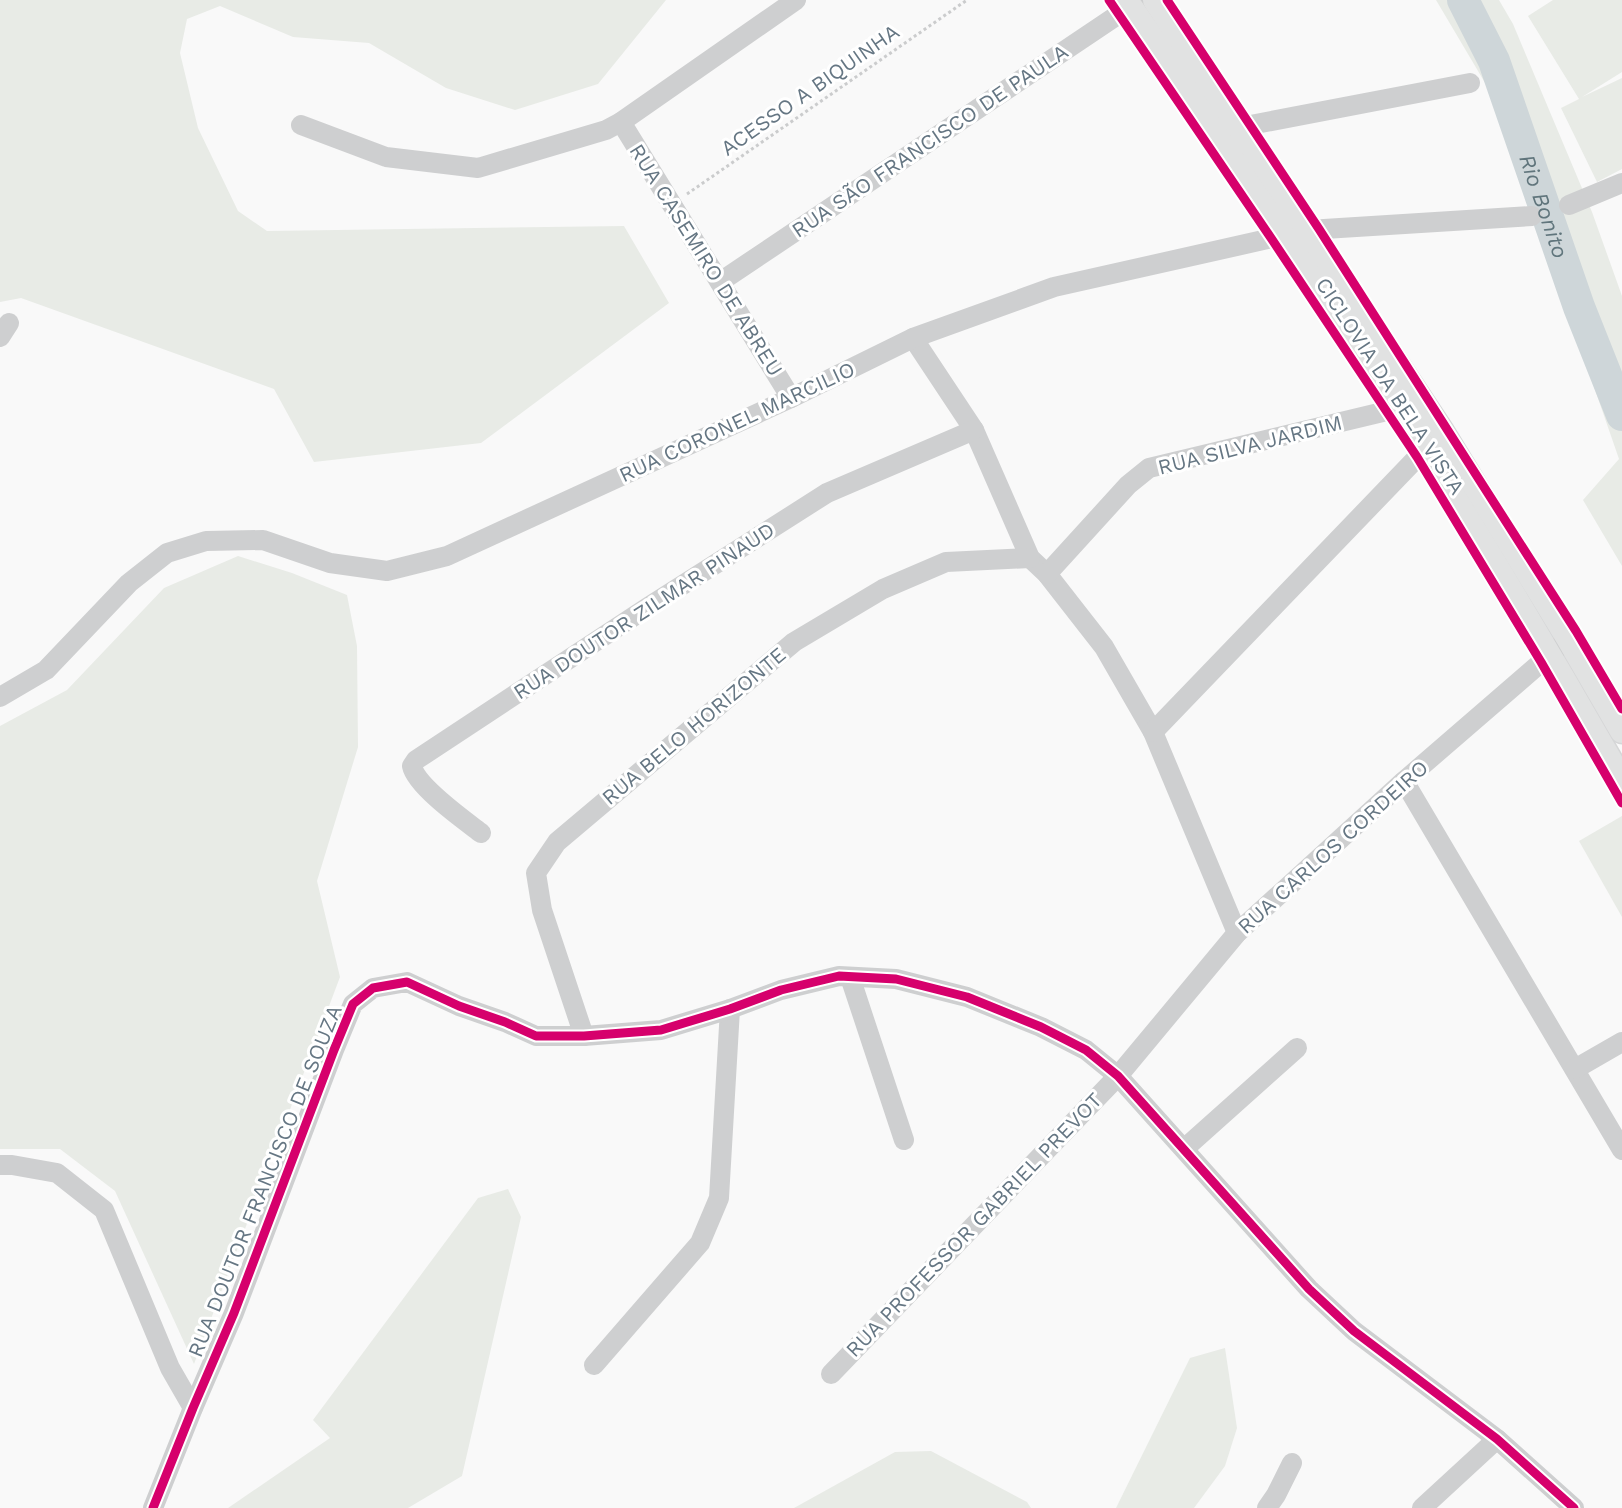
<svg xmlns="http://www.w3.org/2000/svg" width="1622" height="1508" viewBox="0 0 1622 1508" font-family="'Work Sans',sans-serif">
<rect width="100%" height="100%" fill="#f9f9f9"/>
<g fill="#e8ebe6">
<path d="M 0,0 L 666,0 L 598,84 L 515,110 L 446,88 L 369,43 L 293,37 L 220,6 L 187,19 L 180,53 L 198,128 L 238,211 L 267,231 L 624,226 L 669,303 L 481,443 L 314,462 L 274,389 L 21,298 L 0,302 Z"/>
<path d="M 1436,0 L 1499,0 L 1513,24 L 1592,212 L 1622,296 L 1622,566 L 1583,500 L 1619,459 L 1494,98 Z"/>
<path d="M 1553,0 L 1622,0 L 1622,72 L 1582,97 L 1622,78 L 1622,169 L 1597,182 L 1561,108 L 1579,99 L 1528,16 Z"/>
<path d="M 238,556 L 292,573 L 347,595 L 357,646 L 358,747 L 317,881 L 340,977 L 194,1364 L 115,1191 L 60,1149 L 0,1149 L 0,726 L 67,690 L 164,588 Z"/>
<path d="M 1622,816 L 1622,917 L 1579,841 Z"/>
<path d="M 508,1189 L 521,1217 L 462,1476 L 408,1508 L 228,1508 L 330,1438 L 313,1420 L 478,1198 Z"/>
<path d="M 1225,1348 L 1237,1428 L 1225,1466 L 1194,1508 L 1116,1508 L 1190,1358 Z"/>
<path d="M 931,1451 L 1027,1502 L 1031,1508 L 794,1508 L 895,1452 Z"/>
</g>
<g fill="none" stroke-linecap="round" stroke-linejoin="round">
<path stroke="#ced6d9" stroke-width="32" id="s1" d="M 1463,0 L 1494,61 L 1579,307 L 1622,415"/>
<g stroke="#d5d6d7" stroke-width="27">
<g id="major">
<path d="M 1126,0 C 1180,80 1237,157 1289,238 C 1406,415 1517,596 1622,781"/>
<path d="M 1155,0 L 1442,432 L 1568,638 L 1622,731"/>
</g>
</g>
<path stroke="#cbcccd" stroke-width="3" stroke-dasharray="3 3" stroke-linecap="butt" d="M 687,194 L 967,0"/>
<g stroke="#cecfd0" stroke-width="20">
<path d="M 621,122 L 791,398"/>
<path d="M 301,125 L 386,157 L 478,168 L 606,130 L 621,122 L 796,0"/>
<path d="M 1240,127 L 1470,83"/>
<path d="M 1569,205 L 1622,183"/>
<path d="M 720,282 L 1140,0"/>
<path d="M 0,337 L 9,323"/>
<path d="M 913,338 L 974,430 L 1030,558 L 1047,574 L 1104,647 L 1153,732 L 1237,933"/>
<path d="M 1047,574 L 1128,485 L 1149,468 L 1412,405"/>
<path d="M 0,697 L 46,670 L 129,583 L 167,553 L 206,541 L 263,540 L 330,563 L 387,571 L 447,556 L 791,398 L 913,338 L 1054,287 L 1308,230 L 1532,216"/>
<path d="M 1153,732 L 1434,440"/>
<path d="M 1404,781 L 1622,1150"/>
<path d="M 481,833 C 464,820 416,786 412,766 L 416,760 L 648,607 L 827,493 L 974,430"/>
<path d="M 850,977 L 904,1140"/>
<path d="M 584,1036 L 542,910 L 536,873 L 557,842 L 794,642 L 883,589 L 946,562 L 1030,558"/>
<path d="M 1575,1069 L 1622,1042"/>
<path d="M 1184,1149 L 1297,1048"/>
<path d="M 0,1165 L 12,1165 L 57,1173 L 104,1210 L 170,1368 L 193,1408"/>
<path d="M 594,1365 L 700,1243 L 719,1198 L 730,1009"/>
<path d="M 831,1374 L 1118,1076 L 1237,933 L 1404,781 L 1560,646"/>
<path d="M 153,1508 L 193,1408 L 234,1313 L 334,1050 L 353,1004 L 373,988 L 407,982 L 459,1006 L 505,1022 L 536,1036 L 584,1036 L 661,1030 L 730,1009 L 781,990 L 839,976 L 896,979 L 967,997 L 1041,1027 L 1086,1050 L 1118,1076 L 1309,1289 L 1354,1331 L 1497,1439 L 1574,1508"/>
<path d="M 1267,1508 L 1276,1495 L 1292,1463"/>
<path d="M 1422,1508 L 1497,1439"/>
</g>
<use href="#major" stroke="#e1e2e2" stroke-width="24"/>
<g stroke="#fff" stroke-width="13">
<g id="cycleway">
<path d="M 1109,0 L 1271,238 L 1417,457 L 1541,662 L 1622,803"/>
<path d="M 1167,0 L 1319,229 L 1576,631 L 1622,709"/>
<path d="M 153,1508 L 193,1408 L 234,1313 L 334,1050 L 353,1004 L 373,988 L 407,982 L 459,1006 L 505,1022 L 536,1036 L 584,1036 L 661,1030 L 730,1009 L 781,990 L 839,976 L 896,979 L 967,997 L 1041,1027 L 1086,1050 L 1118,1076 L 1309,1289 L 1354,1331 L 1497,1439 L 1574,1508"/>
</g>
</g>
<use href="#cycleway" stroke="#d6006c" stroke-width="9"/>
</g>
<g text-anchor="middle" stroke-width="6" stroke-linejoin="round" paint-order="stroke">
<g font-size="21" fill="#657683" stroke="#fff">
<text transform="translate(810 90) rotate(-35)" y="7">ACESSO A BIQUINHA</text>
<text transform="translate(930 141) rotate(-34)" y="7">RUA SÃO FRANCISCO DE PAULA</text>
<text transform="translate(706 260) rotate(58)" y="7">RUA CASEMIRO DE ABREU</text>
<text transform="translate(1390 386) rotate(57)" y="7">CICLOVIA DA BELA VISTA</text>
<text transform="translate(737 422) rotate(-25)" y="7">RUA CORONEL MARCILIO</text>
<text transform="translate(1250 445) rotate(-14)" y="7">RUA SILVA JARDIM</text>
<text transform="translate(644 611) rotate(-33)" y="7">RUA DOUTOR ZILMAR PINAUD</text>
<text transform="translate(694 726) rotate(-40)" y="7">RUA BELO HORIZONTE</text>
<text transform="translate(1333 847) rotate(-42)" y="7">RUA CARLOS CORDEIRO</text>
<text transform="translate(265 1181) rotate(-68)" y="7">RUA DOUTOR FRANCISCO DE SOUZA</text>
<text transform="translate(974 1225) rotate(-46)" y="7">RUA PROFESSOR GABRIEL PREVOT</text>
</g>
<g font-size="22" font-style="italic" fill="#60757c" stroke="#fff">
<text dy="8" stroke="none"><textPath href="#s1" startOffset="222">Rio Bonito</textPath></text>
</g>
</g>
</svg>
